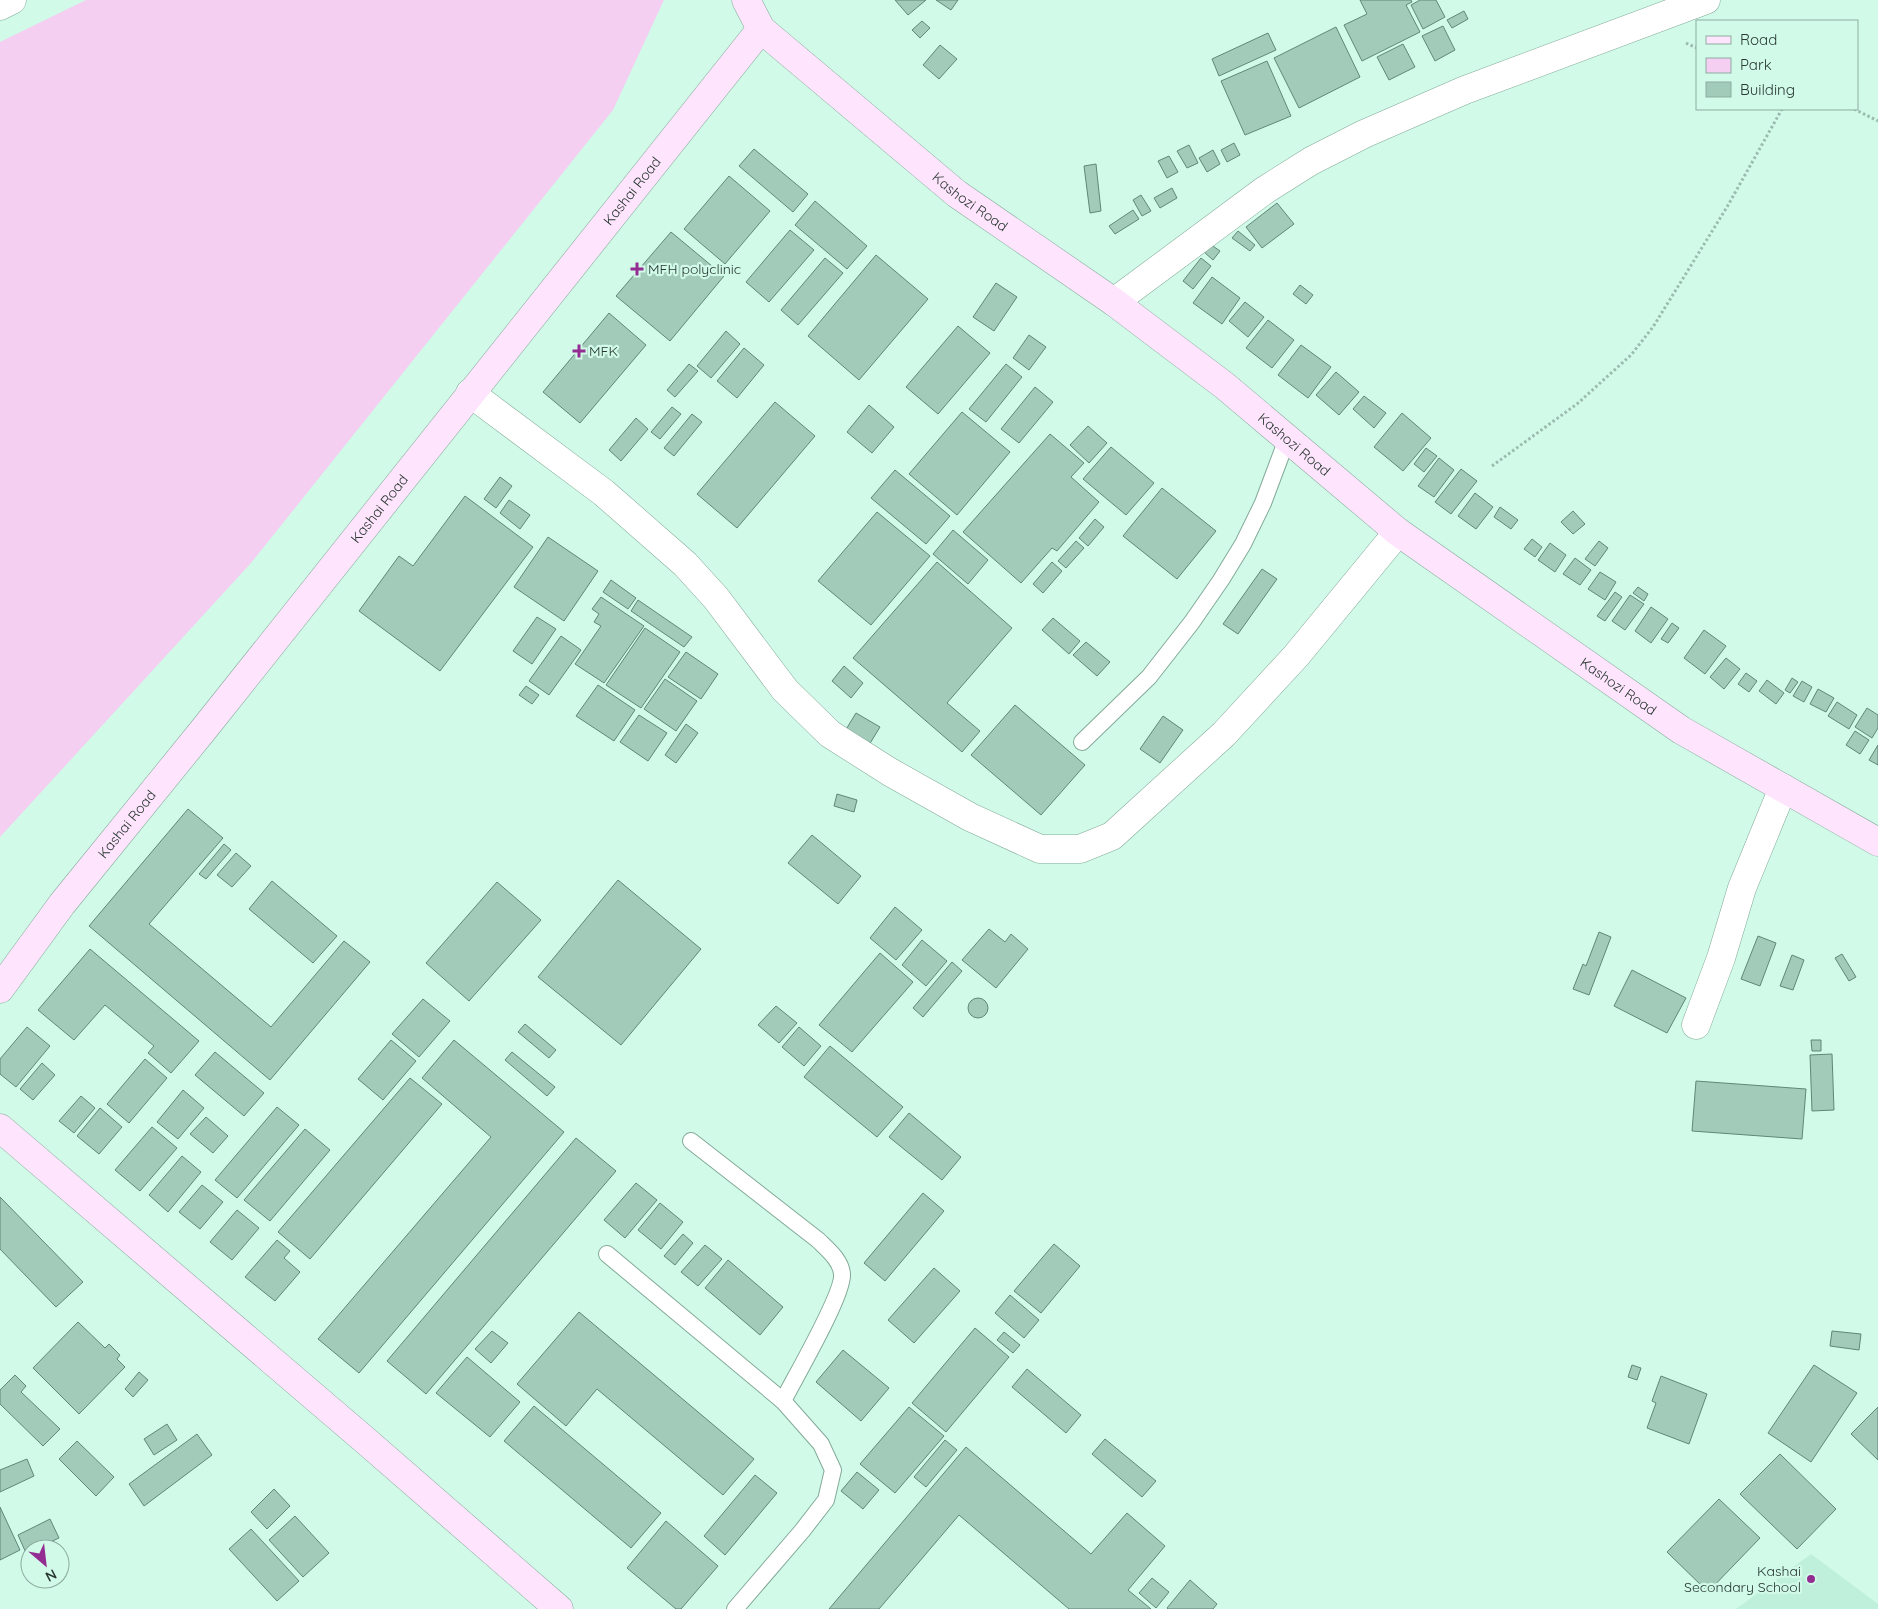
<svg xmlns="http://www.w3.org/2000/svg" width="1878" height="1609" viewBox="0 0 1878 1609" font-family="Quicksand,sans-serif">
<rect width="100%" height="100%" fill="#d1fae8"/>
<path fill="#bff0dc" d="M 1811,1554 L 1878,1604 L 1878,1609 L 1736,1609 Z"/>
<path fill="#f4cff1" d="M 86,0 L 664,0 L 613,110 L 251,563 L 0,837 L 0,42 Z"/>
<g fill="#a3cbba" stroke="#618777">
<path d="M 895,0 L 926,0 L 908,15 Z"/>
<path d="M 936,0 L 958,0 L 951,10 Z"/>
<path d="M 1360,0 L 1411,0 L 1412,2 L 1406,5 L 1420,32 L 1362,61 L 1344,25 L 1367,14 Z"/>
<path d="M 1420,0 L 1436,0 L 1445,17 L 1423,29 L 1411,5 Z"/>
<path d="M 1464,11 L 1468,19 L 1452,28 L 1447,20 Z"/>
<path d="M 922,21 L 930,28 L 920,38 L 912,30 Z"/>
<path d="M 1443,26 L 1455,50 L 1435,61 L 1422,36 Z"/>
<path d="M 1336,27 L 1360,77 L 1299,108 L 1274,58 Z"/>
<path d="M 1268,33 L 1276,50 L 1219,76 L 1212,59 Z"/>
<path d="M 1403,44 L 1415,67 L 1389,80 L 1377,57 Z"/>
<path d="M 940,45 L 957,59 L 939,79 L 923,65 Z"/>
<path d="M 1267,61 L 1291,116 L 1245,135 L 1221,81 Z"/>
<path d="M 1234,143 L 1240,155 L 1227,162 L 1221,150 Z"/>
<path d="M 1189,145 L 1198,163 L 1187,168 L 1177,151 Z"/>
<path d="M 754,149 L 808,194 L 793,212 L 739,166 Z"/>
<path d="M 1213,150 L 1220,164 L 1207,172 L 1199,158 Z"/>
<path d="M 1169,156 L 1178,172 L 1167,178 L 1158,161 Z"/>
<path d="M 1096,164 L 1101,211 L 1090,213 L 1084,166 Z"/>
<path d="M 729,176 L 770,211 L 725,264 L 684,229 Z"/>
<path d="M 1172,188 L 1177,198 L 1160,208 L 1154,198 Z"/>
<path d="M 1141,195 L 1151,211 L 1142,216 L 1133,200 Z"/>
<path d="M 815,201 L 867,246 L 847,269 L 795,225 Z"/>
<path d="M 1277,203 L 1294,224 L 1262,248 L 1246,227 Z"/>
<path d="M 1133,210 L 1139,219 L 1115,234 L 1109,226 Z"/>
<path d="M 790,230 L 814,250 L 769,302 L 746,282 Z"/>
<path d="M 1238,231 L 1255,245 L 1250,251 L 1232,238 Z"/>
<path d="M 671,232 L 724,276 L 670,341 L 616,296 Z"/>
<path d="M 1210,244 L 1220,251 L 1213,260 L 1204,252 Z"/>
<path d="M 876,255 L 928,299 L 859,380 L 808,336 Z"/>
<path d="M 825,258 L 843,273 L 798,325 L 781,310 Z"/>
<path d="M 1201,258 L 1211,266 L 1193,289 L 1183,281 Z"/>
<path d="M 1212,277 L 1240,298 L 1222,324 L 1193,303 Z"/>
<path d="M 996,283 L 1017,297 L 994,331 L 973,317 Z"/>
<path d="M 1300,285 L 1313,295 L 1306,304 L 1293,294 Z"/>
<path d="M 1245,302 L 1264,317 L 1248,337 L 1229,321 Z"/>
<path d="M 609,313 L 646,345 L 580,423 L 543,392 Z"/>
<path d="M 1268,320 L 1294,340 L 1272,368 L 1246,348 Z"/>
<path d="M 958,326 L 990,353 L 938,414 L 906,387 Z"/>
<path d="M 726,331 L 740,344 L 711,378 L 697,366 Z"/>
<path d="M 1029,335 L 1046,347 L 1029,370 L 1013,358 Z"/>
<path d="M 1301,345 L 1331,367 L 1308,398 L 1278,375 Z"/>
<path d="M 744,348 L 764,365 L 737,398 L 717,381 Z"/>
<path d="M 689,364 L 698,371 L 675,397 L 667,390 Z"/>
<path d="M 1006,364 L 1022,377 L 986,422 L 969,409 Z"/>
<path d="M 1336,372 L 1359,392 L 1339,415 L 1316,395 Z"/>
<path d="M 1035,387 L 1053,402 L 1019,443 L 1001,429 Z"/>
<path d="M 1364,396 L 1386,413 L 1374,428 L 1353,409 Z"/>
<path d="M 775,402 L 815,436 L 737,528 L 697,494 Z"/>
<path d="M 869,405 L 894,427 L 872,453 L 847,432 Z"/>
<path d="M 672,407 L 681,414 L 660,439 L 651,432 Z"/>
<path d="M 962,412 L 1010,452 L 957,515 L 909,474 Z"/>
<path d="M 1402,413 L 1431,438 L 1403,471 L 1374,447 Z"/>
<path d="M 692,414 L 702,422 L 674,456 L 664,448 Z"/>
<path d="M 636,418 L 648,429 L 621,461 L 609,450 Z"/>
<path d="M 1088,426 L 1107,443 L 1089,463 L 1070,445 Z"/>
<path d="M 1050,434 L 1084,463 L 1071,477 L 1099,502 L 1057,551 L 1052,548 L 1021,583 L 963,532 Z"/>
<path d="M 1111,447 L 1154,483 L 1126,515 L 1083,479 Z"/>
<path d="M 1426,448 L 1437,456 L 1424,472 L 1414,464 Z"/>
<path d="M 1439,458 L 1454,470 L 1434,497 L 1418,486 Z"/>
<path d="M 1461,469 L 1477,481 L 1451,514 L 1435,502 Z"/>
<path d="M 895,470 L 950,516 L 926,544 L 871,498 Z"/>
<path d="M 500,477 L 512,486 L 496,508 L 484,499 Z"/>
<path d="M 1162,488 L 1216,531 L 1177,579 L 1123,536 Z"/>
<path d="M 1475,493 L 1493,507 L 1476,529 L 1458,516 Z"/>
<path d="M 465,496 L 533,547 L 440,671 L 359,611 L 399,556 L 413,566 Z"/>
<path d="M 509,500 L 530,515 L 520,529 L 500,513 Z"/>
<path d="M 1500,507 L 1518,520 L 1511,529 L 1494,517 Z"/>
<path d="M 1573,511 L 1585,524 L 1573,534 L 1561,522 Z"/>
<path d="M 877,512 L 930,556 L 871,625 L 818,581 Z"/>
<path d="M 1095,519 L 1104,527 L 1088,546 L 1079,538 Z"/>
<path d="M 953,530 L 988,560 L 968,584 L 933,554 Z"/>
<path d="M 548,537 L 598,571 L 564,621 L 514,587 Z"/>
<path d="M 1532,539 L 1542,547 L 1535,557 L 1524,549 Z"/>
<path d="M 1076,541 L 1084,548 L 1066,568 L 1058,561 Z"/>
<path d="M 1599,541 L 1608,548 L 1595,566 L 1585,559 Z"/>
<path d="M 1550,543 L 1566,555 L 1555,572 L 1538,560 Z"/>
<path d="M 1575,558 L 1591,570 L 1580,585 L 1563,574 Z"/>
<path d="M 937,562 L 1012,628 L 947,703 L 980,731 L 962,752 L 853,658 Z"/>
<path d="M 1052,562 L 1062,571 L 1043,593 L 1033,584 Z"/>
<path d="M 1262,569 L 1277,579 L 1238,634 L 1223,624 Z"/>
<path d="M 1600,572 L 1616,582 L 1605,600 L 1588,589 Z"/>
<path d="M 611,580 L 636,598 L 628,609 L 603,592 Z"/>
<path d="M 1638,587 L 1648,594 L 1644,601 L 1633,593 Z"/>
<path d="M 1615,592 L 1622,597 L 1605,621 L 1597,616 Z"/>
<path d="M 1630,595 L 1644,604 L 1625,630 L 1612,621 Z"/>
<path d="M 601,597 L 644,626 L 604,683 L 575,664 L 601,626 L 594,622 L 599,614 L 592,609 Z"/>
<path d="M 638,600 L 692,637 L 684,647 L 631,611 Z"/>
<path d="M 1651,607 L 1668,619 L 1651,643 L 1635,631 Z"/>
<path d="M 537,617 L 556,629 L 532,664 L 513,651 Z"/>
<path d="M 1053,618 L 1080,641 L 1069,654 L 1042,630 Z"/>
<path d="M 1672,623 L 1679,628 L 1668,643 L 1661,639 Z"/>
<path d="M 645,628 L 680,652 L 641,708 L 606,685 Z"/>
<path d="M 1704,630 L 1726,646 L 1705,674 L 1684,658 Z"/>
<path d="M 561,636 L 581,650 L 549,695 L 529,681 Z"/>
<path d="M 1086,642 L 1110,662 L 1097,676 L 1073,655 Z"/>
<path d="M 686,652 L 718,674 L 701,699 L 668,677 Z"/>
<path d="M 1726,658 L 1740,669 L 1724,689 L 1710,677 Z"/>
<path d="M 844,666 L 863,683 L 851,698 L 832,681 Z"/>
<path d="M 1746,673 L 1757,681 L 1749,692 L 1738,684 Z"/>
<path d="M 1792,678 L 1798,682 L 1790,693 L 1785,690 Z"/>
<path d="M 665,679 L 697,701 L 676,731 L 644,709 Z"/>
<path d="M 1767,680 L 1784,693 L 1776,704 L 1759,691 Z"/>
<path d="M 1802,681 L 1812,687 L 1804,702 L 1793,696 Z"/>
<path d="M 598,685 L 635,710 L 614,741 L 576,716 Z"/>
<path d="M 526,686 L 539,695 L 532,704 L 519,695 Z"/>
<path d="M 1818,689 L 1834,698 L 1826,712 L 1810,704 Z"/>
<path d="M 1837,702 L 1857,715 L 1849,729 L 1828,716 Z"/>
<path d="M 1015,705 L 1085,765 L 1041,815 L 971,755 Z"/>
<path d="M 1867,708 L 1878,715 L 1878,728 L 1872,738 L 1855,727 Z"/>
<path d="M 856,713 L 880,727 L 869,745 L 845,731 Z"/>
<path d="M 639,715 L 667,733 L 648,761 L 620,742 Z"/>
<path d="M 1163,716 L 1183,730 L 1160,763 L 1140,749 Z"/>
<path d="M 686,724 L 698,733 L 676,763 L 665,755 Z"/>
<path d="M 1855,731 L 1869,740 L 1860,754 L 1846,745 Z"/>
<path d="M 1878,745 L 1878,765 L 1869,760 Z"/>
<path d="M 837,794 L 857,800 L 854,812 L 834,806 Z"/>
<path d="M 188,809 L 223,838 L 149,924 L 271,1027 L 344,941 L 370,962 L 270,1080 L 89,926 Z"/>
<path d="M 812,835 L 861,876 L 838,904 L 788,863 Z"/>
<path d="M 224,844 L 231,850 L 206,879 L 199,874 Z"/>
<path d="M 236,853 L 251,866 L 232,887 L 217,875 Z"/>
<path d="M 618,880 L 701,949 L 621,1045 L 538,977 Z"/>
<path d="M 272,881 L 337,936 L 313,963 L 249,909 Z"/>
<path d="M 497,882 L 541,920 L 469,1001 L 426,963 Z"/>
<path d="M 895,907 L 922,930 L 896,960 L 870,938 Z"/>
<path d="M 989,929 L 1005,942 L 1011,934 L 1028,949 L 996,988 L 962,960 Z"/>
<path d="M 1599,932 L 1611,937 L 1589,995 L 1573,989 L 1583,964 L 1586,966 Z"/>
<path d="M 1758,936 L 1776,943 L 1760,986 L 1741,979 Z"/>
<path d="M 922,940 L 947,961 L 926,986 L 902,965 Z"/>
<path d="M 90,949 L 199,1041 L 171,1073 L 148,1053 L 154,1046 L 105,1005 L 74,1040 L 38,1010 Z"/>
<path d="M 880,953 L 913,982 L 852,1052 L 819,1025 Z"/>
<path d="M 1842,954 L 1856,977 L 1849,981 L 1835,958 Z"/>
<path d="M 1792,955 L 1804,960 L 1793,990 L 1780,986 Z"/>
<path d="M 952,962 L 962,971 L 923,1017 L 913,1008 Z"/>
<path d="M 1632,970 L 1686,998 L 1667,1033 L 1614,1006 Z"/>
<circle cx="978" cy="1008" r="10"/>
<path d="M 423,999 L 450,1021 L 419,1057 L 392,1034 Z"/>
<path d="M 776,1006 L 797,1023 L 779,1043 L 758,1025 Z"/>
<path d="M 525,1024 L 556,1050 L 549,1058 L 518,1032 Z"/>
<path d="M 27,1027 L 50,1046 L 16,1087 L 0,1074 L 0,1059 Z"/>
<path d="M 799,1027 L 821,1046 L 804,1066 L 782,1047 Z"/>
<path d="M 391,1040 L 416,1061 L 383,1100 L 358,1079 Z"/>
<path d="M 454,1040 L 564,1132 L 359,1373 L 318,1339 L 491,1137 L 422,1078 Z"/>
<path d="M 1811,1040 L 1821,1040 L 1821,1051 L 1812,1051 Z"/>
<path d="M 830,1046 L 903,1107 L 877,1137 L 804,1077 Z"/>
<path d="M 215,1052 L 264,1093 L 244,1116 L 195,1075 Z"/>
<path d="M 512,1052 L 555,1087 L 547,1096 L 505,1060 Z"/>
<path d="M 1832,1054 L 1834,1110 L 1812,1111 L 1810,1055 Z"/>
<path d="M 145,1059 L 167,1078 L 129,1123 L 107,1104 Z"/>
<path d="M 42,1063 L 55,1075 L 33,1100 L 20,1089 Z"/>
<path d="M 410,1078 L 442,1104 L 310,1259 L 278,1232 Z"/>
<path d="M 1696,1081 L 1806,1089 L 1802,1139 L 1692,1131 Z"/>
<path d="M 183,1090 L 204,1108 L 178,1139 L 157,1122 Z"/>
<path d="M 81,1096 L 95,1108 L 74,1133 L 59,1121 Z"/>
<path d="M 277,1107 L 299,1125 L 237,1198 L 215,1180 Z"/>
<path d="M 100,1108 L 122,1127 L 99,1154 L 77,1136 Z"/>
<path d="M 909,1113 L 961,1157 L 942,1180 L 889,1137 Z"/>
<path d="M 206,1117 L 228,1136 L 213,1153 L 190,1134 Z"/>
<path d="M 152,1127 L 177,1148 L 140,1191 L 115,1170 Z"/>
<path d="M 305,1129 L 330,1150 L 270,1221 L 244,1200 Z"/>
<path d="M 576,1138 L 616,1171 L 426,1394 L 387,1361 Z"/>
<path d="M 182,1156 L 201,1172 L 168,1212 L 149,1195 Z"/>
<path d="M 636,1183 L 657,1200 L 625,1238 L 604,1220 Z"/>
<path d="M 202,1185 L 223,1202 L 200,1229 L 179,1212 Z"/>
<path d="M 923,1193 L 944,1211 L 885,1281 L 864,1263 Z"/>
<path d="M 0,1197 L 83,1282 L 56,1307 L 0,1249 Z"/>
<path d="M 660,1203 L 683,1222 L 661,1249 L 638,1230 Z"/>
<path d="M 237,1210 L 259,1228 L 232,1260 L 210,1242 Z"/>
<path d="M 683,1234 L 693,1243 L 675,1265 L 664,1256 Z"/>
<path d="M 277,1240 L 290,1251 L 284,1258 L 300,1272 L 275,1301 L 245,1277 Z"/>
<path d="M 1054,1244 L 1080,1266 L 1041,1313 L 1014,1291 Z"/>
<path d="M 705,1245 L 722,1259 L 698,1286 L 681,1272 Z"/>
<path d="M 728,1260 L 783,1307 L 760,1335 L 705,1288 Z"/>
<path d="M 934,1268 L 960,1291 L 914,1343 L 888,1320 Z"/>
<path d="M 1010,1295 L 1039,1320 L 1024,1338 L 995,1313 Z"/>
<path d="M 579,1312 L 754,1459 L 723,1495 L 597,1389 L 566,1426 L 517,1384 Z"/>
<path d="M 78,1322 L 105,1348 L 109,1344 L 120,1355 L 117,1359 L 125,1367 L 79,1414 L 33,1368 Z"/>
<path d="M 975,1328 L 1009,1357 L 946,1432 L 912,1403 Z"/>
<path d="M 492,1331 L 508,1343 L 491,1363 L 475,1349 Z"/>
<path d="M 1832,1331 L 1861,1334 L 1859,1350 L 1830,1346 Z"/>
<path d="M 1004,1332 L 1020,1345 L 1013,1353 L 997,1340 Z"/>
<path d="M 843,1350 L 889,1388 L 861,1421 L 816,1382 Z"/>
<path d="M 467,1357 L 520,1402 L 490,1437 L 436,1393 Z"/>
<path d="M 1632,1365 L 1641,1368 L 1637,1380 L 1628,1377 Z"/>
<path d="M 1814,1365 L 1857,1393 L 1811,1462 L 1768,1433 Z"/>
<path d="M 1027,1369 L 1081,1415 L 1066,1433 L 1012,1387 Z"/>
<path d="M 139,1372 L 148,1380 L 133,1397 L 125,1389 Z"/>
<path d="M 15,1375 L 26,1386 L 21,1392 L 60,1429 L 43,1446 L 0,1404 L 0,1390 Z"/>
<path d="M 1661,1376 L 1707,1394 L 1689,1444 L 1647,1428 L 1656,1403 L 1652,1401 Z"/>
<path d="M 534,1406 L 661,1513 L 631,1548 L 504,1441 Z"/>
<path d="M 909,1407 L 944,1436 L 895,1493 L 860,1464 Z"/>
<path d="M 1878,1407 L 1878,1460 L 1851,1434 Z"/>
<path d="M 167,1424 L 177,1440 L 154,1455 L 144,1439 Z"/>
<path d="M 197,1434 L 212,1455 L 144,1506 L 129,1484 Z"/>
<path d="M 1105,1439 L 1156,1481 L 1142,1497 L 1092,1454 Z"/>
<path d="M 945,1440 L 957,1450 L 926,1487 L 914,1477 Z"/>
<path d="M 77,1441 L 114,1477 L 96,1496 L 59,1459 Z"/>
<path d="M 966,1447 L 1091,1554 L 1127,1513 L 1165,1546 L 1128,1590 L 1151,1609 L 1069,1609 L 959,1515 L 879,1609 L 829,1609 Z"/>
<path d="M 1780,1454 L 1836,1509 L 1797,1549 L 1740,1494 Z"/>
<path d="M 27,1459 L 34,1476 L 0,1492 L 0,1470 Z"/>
<path d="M 857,1472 L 879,1490 L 863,1509 L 841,1491 Z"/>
<path d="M 755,1475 L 777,1493 L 725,1555 L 704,1536 Z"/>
<path d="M 274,1489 L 290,1506 L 267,1529 L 251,1512 Z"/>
<path d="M 1719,1499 L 1760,1538 L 1708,1592 L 1667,1552 Z"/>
<path d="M 0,1507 L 20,1550 L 0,1560 Z"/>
<path d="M 295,1516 L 329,1553 L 303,1577 L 269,1540 Z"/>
<path d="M 50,1519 L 59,1538 L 35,1549 L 30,1549 L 30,1551 L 26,1553 L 18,1535 Z"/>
<path d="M 666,1521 L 718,1566 L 681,1609 L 676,1609 L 627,1568 Z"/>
<path d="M 251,1529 L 299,1581 L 277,1601 L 229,1549 Z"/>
<path d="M 1152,1578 L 1169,1592 L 1156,1608 L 1139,1593 Z"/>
<path d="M 1190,1580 L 1217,1604 L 1213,1609 L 1168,1609 L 1167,1608 Z"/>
</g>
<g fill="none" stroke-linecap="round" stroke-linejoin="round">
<g stroke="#83aa99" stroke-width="18">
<g id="lane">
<path d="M 1082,742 L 1149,677 L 1192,622 L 1221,580 L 1243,544 L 1263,503 L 1287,439"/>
<path d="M 691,1141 L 818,1240 C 827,1249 841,1260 842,1274 C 844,1294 794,1379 783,1401"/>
<path d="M 607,1254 L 783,1401 L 821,1444 L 833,1470 L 826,1500 L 802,1531 L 735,1609"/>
</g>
</g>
<g stroke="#83aa99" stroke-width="29">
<g id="street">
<path d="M 0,6 L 12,0"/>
<path d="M 1114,302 L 1265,190 L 1311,161 L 1364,134 L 1465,90 L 1706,0"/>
<path d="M 470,393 L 604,493 L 685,564 L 716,598 L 785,690 L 830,734 L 890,772 L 970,817 L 1040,849 L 1080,849 L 1112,836 L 1224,734 L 1296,656 L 1398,532"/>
<path d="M 1696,1025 L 1721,958 L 1742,888 L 1783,788"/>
</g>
</g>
<g stroke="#83aa99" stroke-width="29">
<g id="secondary">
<path id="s1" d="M 746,0 L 761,29 L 957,194 L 1114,302 L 1225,386 L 1398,532 L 1681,730 L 1878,842"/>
<path id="s2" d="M 0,989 L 62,904 L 204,729 L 761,29"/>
<path d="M 0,1128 L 366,1441 L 559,1609"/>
</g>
</g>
<g stroke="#9abbad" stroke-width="3" stroke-dasharray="2.5 2.5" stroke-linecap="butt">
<path d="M 1686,43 L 1697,48"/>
<path d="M 1854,109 L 1878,121"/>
<path d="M 1492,466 L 1577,404 L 1631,355 L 1653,327 L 1727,207 L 1782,109"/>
</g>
<use href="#lane" stroke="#fff" stroke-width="16"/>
<use href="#street" stroke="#fff" stroke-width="28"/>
<use href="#secondary" stroke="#fee4fc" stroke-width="28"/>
</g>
<g fill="#942d92" stroke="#d1fae8" stroke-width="2">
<path d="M634.5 261.5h5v5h5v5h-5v5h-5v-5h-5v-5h5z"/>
<path d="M576.5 343.5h5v5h5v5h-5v5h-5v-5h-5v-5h5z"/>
<circle cx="1811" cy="1579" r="5"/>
</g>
<g text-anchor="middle" stroke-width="4.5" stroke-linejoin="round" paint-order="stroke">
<g font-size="14" fill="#283831" stroke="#d1fae8">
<text dy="5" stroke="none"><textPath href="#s2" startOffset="1018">Kashai Road</textPath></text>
<text dy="5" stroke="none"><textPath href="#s1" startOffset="304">Kashozi Road</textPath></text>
<text dy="5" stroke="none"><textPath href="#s1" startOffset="709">Kashozi Road</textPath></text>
<text dy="5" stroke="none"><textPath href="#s2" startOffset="612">Kashai Road</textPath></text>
<text dy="5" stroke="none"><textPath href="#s1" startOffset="1114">Kashozi Road</textPath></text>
<text dy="5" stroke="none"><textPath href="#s2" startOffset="208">Kashai Road</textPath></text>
</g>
<g font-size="14" fill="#283831" stroke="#d1fae8" text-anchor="start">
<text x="648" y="274">MFH polyclinic</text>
<text x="589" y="356">MFK</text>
<text x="1801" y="1576" text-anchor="end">Kashai<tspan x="1801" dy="16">Secondary School</tspan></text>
</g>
</g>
<rect x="1696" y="20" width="162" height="90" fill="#d1fae8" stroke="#8dac9f"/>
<rect x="1706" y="36" width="25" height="8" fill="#fee4fc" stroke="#8dac9f"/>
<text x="1740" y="45" font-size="15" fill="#283831">Road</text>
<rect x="1706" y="58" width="25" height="15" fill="#f4cff1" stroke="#8dac9f"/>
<text x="1740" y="70" font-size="15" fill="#283831">Park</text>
<rect x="1706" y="82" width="25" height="15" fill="#a3cbba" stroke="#8dac9f"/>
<text x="1740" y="95" font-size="15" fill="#283831">Building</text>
<g transform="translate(45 1564) rotate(152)"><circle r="24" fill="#d1fae8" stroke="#8dac9f"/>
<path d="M0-4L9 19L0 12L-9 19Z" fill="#942d92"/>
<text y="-8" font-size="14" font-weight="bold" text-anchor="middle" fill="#283831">N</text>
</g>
</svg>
